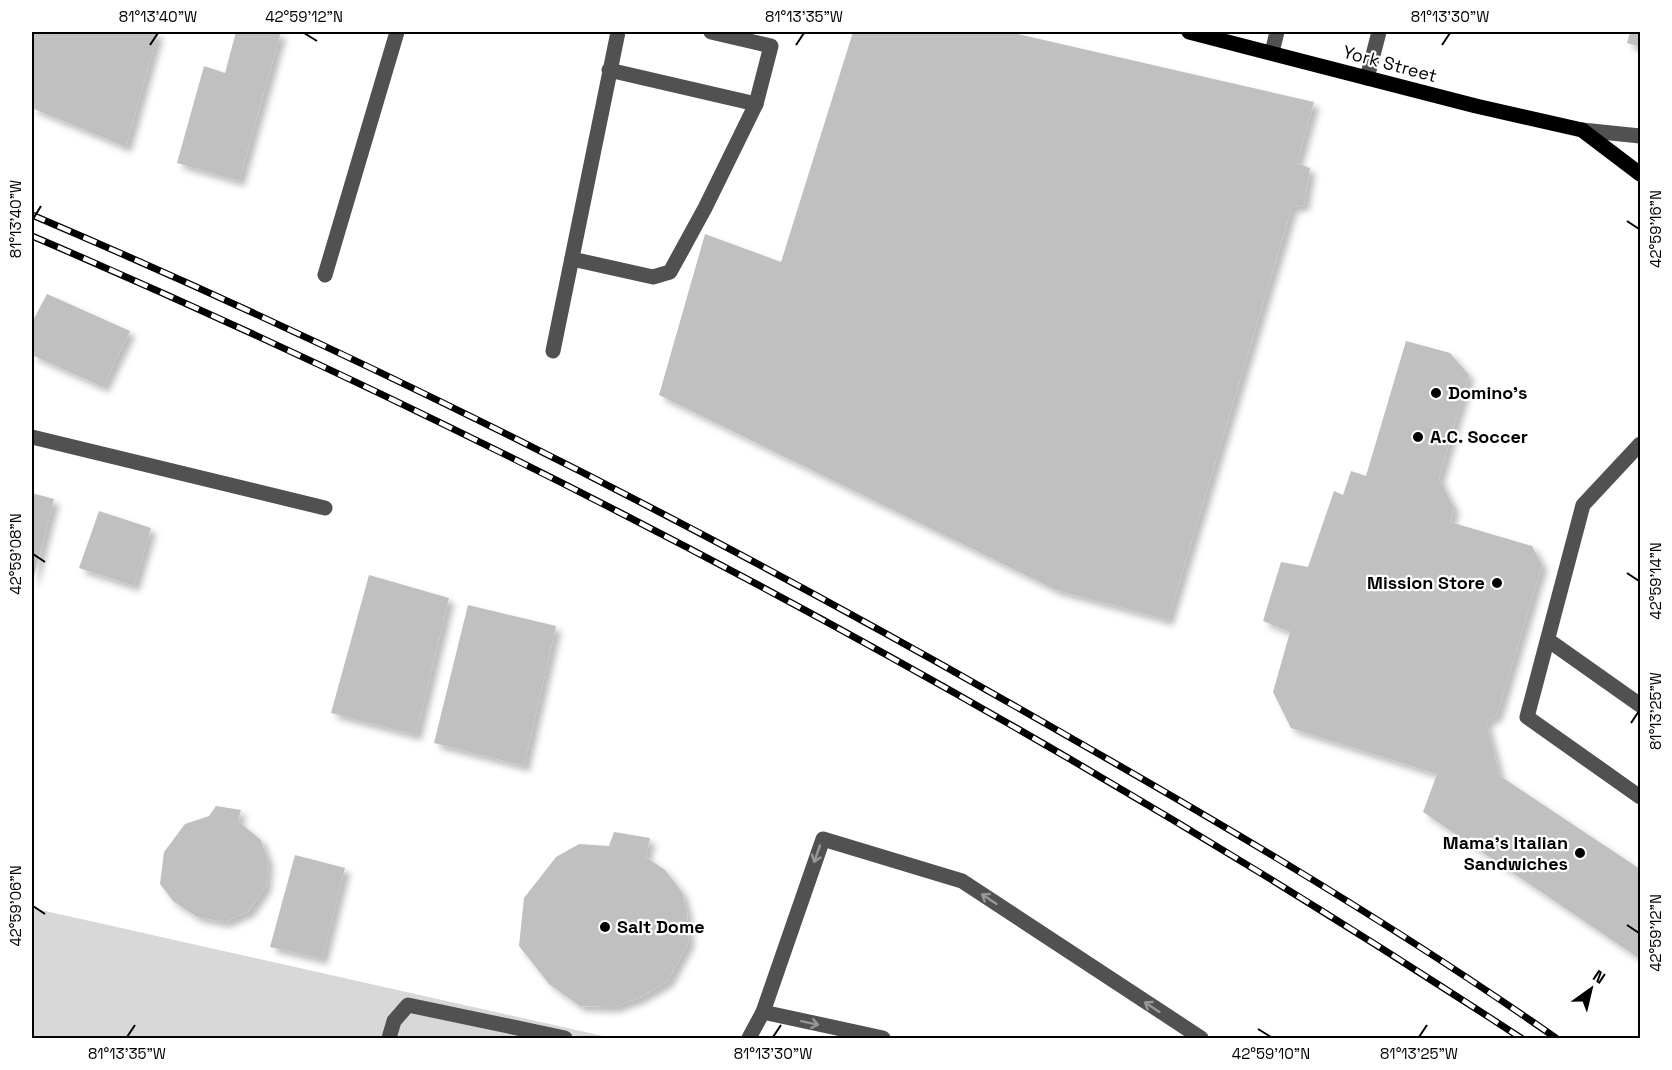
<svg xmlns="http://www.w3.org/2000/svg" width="1672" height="1070" viewBox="0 0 1672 1070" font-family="'Space Grotesk',sans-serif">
<defs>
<filter id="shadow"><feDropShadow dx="5.5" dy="5.5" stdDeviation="3" flood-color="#0004"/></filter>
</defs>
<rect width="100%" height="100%" fill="#fff"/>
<path fill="#d8d8d8" d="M 32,908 L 612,1038 L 32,1038 Z"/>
<g fill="#c0c0c0" filter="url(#shadow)">
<path d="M 32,32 L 158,32 L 126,147 L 32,108 Z"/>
<path d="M 236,32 L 281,32 L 239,181 L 177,163 L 204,66 L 225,73 Z"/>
<path d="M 853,32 L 1009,32 L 1314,102 L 1297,163 L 1310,168 L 1304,205 L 1292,207 L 1168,620 L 1056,590 L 659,395 L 705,234 L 781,262 Z"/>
<path d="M 1630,32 L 1640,32 L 1640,47 L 1627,43 Z"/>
<path d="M 47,294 L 130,331 L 103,387 L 32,355 L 32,322 Z"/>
<path d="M 1406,341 L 1450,353 L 1469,375 L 1439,478 L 1454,508 L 1450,522 L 1532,546 L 1542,565 L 1497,715 L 1486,722 L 1500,776 L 1640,869 L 1640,959 L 1423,812 L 1437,774 L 1291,728 L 1273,692 L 1290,632 L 1263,621 L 1281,562 L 1308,567 L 1334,491 L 1343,495 L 1351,471 L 1366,476 Z"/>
<path d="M 32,493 L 54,499 L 32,584 Z"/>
<path d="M 99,511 L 151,528 L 134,586 L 79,568 Z"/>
<path d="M 369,575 L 449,598 L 416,735 L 331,713 Z"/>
<path d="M 468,605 L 556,626 L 524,766 L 434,743 Z"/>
<path d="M 216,806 L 241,810 L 238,821 L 261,840 L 268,861 L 266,886 L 249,911 L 225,922 L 197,917 L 173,901 L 160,884 L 164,852 L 185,824 L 209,816 Z"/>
<path d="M 614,832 L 650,838 L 646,857 L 665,870 L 682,892 L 687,912 L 689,942 L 668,981 L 639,998 L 614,1007 L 580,1006 L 549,984 L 519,946 L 524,898 L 556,857 L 579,844 L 609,846 Z"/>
<path d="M 295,855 L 345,868 L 322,959 L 270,947 Z"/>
</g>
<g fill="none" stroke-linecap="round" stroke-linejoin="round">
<g stroke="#515151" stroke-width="15">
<path d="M 1272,52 L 1277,32"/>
<path d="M 609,70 L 756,104"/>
<path d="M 1367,78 L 1379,32"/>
<path d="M 1582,130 L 1640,136"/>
<path d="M 572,259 L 653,277 L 670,272 L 705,208 L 756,104 L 771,46 L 711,32"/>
<path d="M 325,275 L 397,32"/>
<path d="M 553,351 L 618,32"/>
<path d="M 32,437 L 325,508"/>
<path d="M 1640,444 L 1583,505 L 1527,717 L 1640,797"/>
<path d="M 1548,640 L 1640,705"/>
<path d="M 389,1038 L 394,1021 L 408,1005 L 565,1038"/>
<path d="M 749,1038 L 763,1012"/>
<path d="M 883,1038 L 763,1012 L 823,839 L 962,881 L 1201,1038"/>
</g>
<path stroke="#000" stroke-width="15" d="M 1189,32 L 1476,106 L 1582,130 L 1640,174"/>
<g stroke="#000" stroke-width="7">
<g id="rail">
<path d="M 32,215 C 366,357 690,521 1006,701 C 1193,807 1380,915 1556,1038"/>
<path d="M 32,236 C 551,458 1049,729 1521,1038"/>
</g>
</g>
<use href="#rail" stroke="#fff" stroke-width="4.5" stroke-dasharray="14" stroke-linecap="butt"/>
</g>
<defs><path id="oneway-shaft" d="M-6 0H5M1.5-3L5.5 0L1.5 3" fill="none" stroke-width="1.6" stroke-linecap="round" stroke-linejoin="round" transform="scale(1.5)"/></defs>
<g stroke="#979797">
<use href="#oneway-shaft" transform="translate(817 854) rotate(109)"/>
<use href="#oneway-shaft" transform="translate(989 899) rotate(-146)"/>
<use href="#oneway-shaft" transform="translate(1152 1007) rotate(-147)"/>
<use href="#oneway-shaft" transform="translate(810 1023) rotate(12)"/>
</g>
<path fill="none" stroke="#000" stroke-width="2" d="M 304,33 L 317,41M 150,45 L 158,33M 796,45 L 804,33M 1442,45 L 1450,33M 33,219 L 41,206M 1627,221 L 1639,229M 33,554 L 45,562M 1627,573 L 1639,581M 1631,723 L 1639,711M 33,906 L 45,914M 1627,925 L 1639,933M 1258,1029 L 1271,1037M 127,1037 L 135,1025M 773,1037 L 781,1025M 1419,1037 L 1427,1025"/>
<g fill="#000" stroke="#fff" stroke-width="2">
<circle cx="1436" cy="393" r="6"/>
<circle cx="1418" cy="437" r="6"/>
<circle cx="1497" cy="583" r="6"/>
<circle cx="1580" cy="853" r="6"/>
<circle cx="605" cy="927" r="6"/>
</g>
<g text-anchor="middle" stroke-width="4.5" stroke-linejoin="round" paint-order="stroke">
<g font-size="18" fill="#000" stroke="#fff">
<text transform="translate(1390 64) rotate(15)" y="6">York Street</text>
</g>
<g font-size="18" font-weight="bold" fill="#000" stroke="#fff" text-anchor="start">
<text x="1448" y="399">Domino's</text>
<text x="1430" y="443">A.C. Soccer</text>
<text x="1485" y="589" text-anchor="end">Mission Store</text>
<text x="1568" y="849" text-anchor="end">Mama's Italian<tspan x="1568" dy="21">Sandwiches</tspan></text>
<text x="617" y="933">Salt Dome</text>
</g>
</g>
<rect width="1672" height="1070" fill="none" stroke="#ffffff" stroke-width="66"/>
<g transform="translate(1591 989) rotate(34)" stroke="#ffffff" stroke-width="4.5" paint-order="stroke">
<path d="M0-4.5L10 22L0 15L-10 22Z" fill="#000000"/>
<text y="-9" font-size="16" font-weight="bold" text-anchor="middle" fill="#000000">N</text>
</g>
<rect x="33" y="33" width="1606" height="1004" fill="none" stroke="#000" stroke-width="2"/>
<g font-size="15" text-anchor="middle" fill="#000">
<text x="158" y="22">81°13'40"W</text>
<text x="304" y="22">42°59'12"N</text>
<text x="804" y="22">81°13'35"W</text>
<text x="1450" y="22">81°13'30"W</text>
<text transform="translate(16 219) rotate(-90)" y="5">81°13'40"W</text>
<text transform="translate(1656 229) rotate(-90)" y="5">42°59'16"N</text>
<text transform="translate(16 554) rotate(-90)" y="5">42°59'08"N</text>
<text transform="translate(1656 581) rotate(-90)" y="5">42°59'14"N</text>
<text transform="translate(1656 711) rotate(-90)" y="5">81°13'25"W</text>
<text transform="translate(16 906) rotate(-90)" y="5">42°59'06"N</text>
<text transform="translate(1656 933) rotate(-90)" y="5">42°59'12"N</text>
<text x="127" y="1059">81°13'35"W</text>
<text x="773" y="1059">81°13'30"W</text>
<text x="1271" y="1059">42°59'10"N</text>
<text x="1419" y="1059">81°13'25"W</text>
</g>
</svg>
